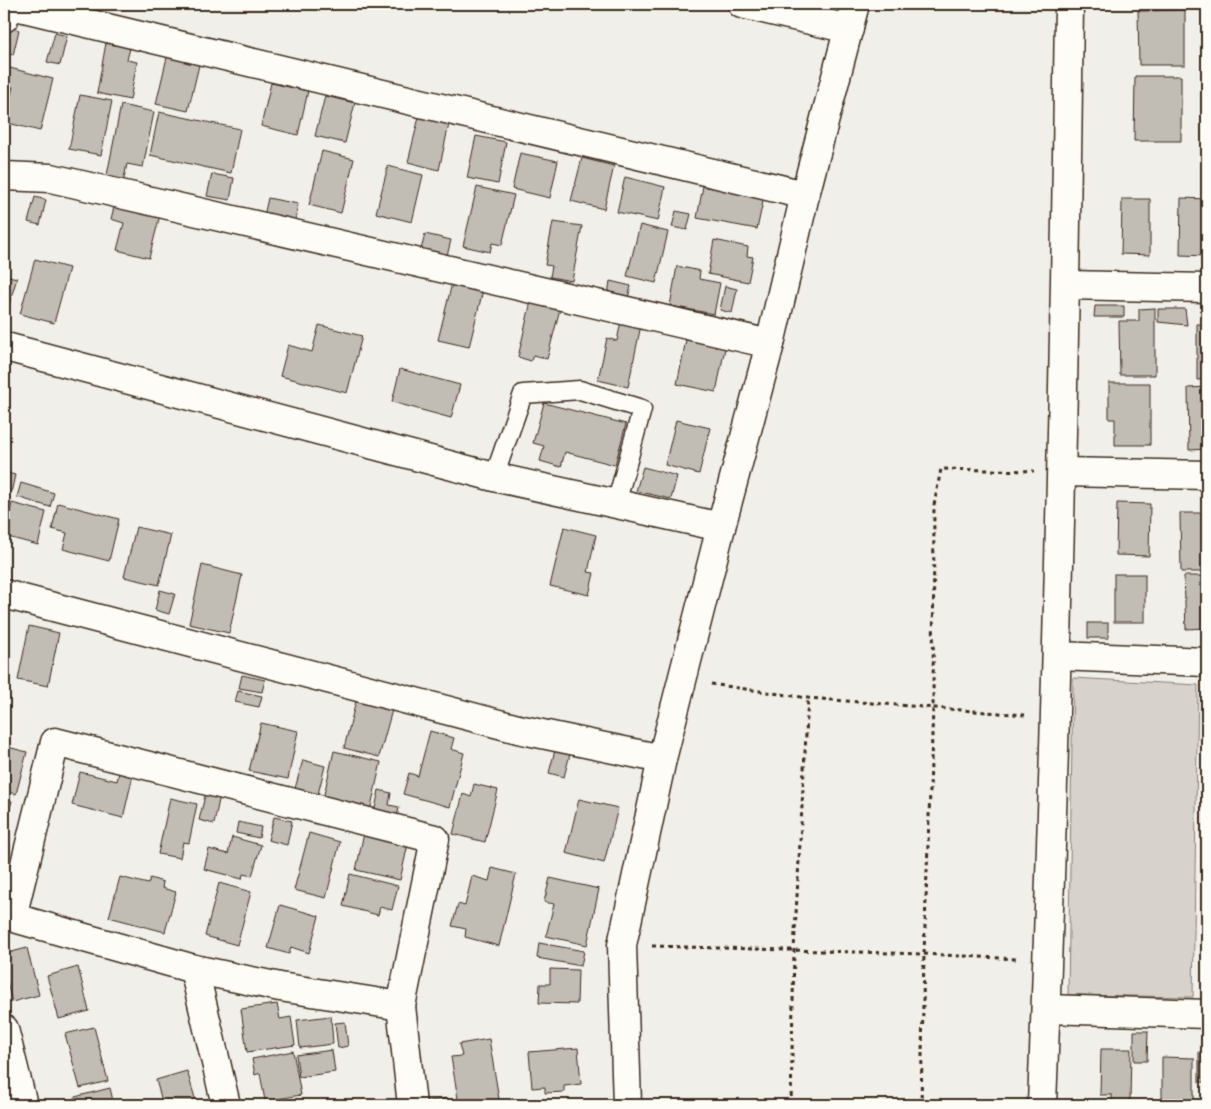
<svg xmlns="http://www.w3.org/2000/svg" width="1211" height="1109" viewBox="0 0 1211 1109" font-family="Sriracha,sans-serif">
<rect width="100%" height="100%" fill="#f1efea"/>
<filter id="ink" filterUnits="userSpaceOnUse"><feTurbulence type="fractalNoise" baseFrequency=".02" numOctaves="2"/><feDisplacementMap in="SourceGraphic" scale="10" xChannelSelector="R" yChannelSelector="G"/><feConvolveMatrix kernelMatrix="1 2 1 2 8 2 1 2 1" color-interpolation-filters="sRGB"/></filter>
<g filter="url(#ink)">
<path fill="#d7d2cc" stroke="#897e75" d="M 1073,678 L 1198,685 L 1193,997 L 1068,995 Z"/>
<g fill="#c1bcb4" stroke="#3b2a1e">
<path d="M 1185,10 L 1185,65 L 1139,65 L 1138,11 Z"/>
<path d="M 9,27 L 19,30 L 13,55 L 4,52 L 4,46 Z"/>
<path d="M 55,33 L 67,36 L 60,65 L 47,62 Z"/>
<path d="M 106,43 L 130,48 L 127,60 L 137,62 L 130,100 L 97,93 Z"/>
<path d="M 168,53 L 200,61 L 188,111 L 156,104 Z"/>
<path d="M 6,67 L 53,79 L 40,131 L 4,122 L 13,87 L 4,85 Z"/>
<path d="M 1135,76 L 1181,76 L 1181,141 L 1134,141 Z"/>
<path d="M 271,83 L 308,91 L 298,135 L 261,126 Z"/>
<path d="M 80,95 L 112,101 L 101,155 L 69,149 Z"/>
<path d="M 325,96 L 355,103 L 345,143 L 315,136 Z"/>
<path d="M 121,105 L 154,112 L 143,167 L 127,164 L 123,183 L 106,180 Z"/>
<path d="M 159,112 L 240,129 L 231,173 L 150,155 Z"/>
<path d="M 419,117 L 449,124 L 439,170 L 408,162 Z"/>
<path d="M 476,136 L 506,142 L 498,184 L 467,178 Z"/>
<path d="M 322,151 L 354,159 L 341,213 L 309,205 Z"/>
<path d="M 520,153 L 558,161 L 550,198 L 512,189 Z"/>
<path d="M 582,158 L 614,166 L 604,209 L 571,201 Z"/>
<path d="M 388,166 L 423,175 L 412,222 L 376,213 Z"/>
<path d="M 212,174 L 234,178 L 230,200 L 207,196 Z"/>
<path d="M 625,177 L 665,187 L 658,221 L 617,212 Z"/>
<path d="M 703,186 L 764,197 L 757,229 L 697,218 Z"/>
<path d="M 477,187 L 514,195 L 502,245 L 492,243 L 490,252 L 463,246 Z"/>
<path d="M 35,197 L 46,200 L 40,225 L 28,222 Z"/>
<path d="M 268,198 L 298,204 L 295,222 L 264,216 Z"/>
<path d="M 1181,198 L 1207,199 L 1207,256 L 1180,255 Z"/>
<path d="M 1122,199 L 1150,199 L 1150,255 L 1121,254 Z"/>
<path d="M 115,203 L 160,215 L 149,258 L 117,250 L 124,223 L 111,219 Z"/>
<path d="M 676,211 L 691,214 L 687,230 L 672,227 Z"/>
<path d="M 553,222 L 582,226 L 572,281 L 550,277 L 552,266 L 545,265 Z"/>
<path d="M 640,225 L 668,232 L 656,283 L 627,276 Z"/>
<path d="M 425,234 L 451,240 L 447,256 L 421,250 Z"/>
<path d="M 714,240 L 748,247 L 747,256 L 753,257 L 748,282 L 708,274 Z"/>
<path d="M 35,259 L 69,268 L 54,323 L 20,314 Z"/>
<path d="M 677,266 L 700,271 L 699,279 L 720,283 L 714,314 L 670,306 Z"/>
<path d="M 4,275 L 17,278 L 7,311 L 4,310 Z"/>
<path d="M 453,279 L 484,286 L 469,347 L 438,340 Z"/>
<path d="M 610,281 L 631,286 L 628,298 L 608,294 Z"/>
<path d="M 725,286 L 737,289 L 732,313 L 720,310 Z"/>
<path d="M 532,297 L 561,305 L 547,359 L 533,355 L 531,361 L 518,357 Z"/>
<path d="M 1095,306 L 1124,306 L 1124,317 L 1094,317 Z"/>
<path d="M 1155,308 L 1155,375 L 1120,375 L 1119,321 L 1139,321 L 1139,309 Z"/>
<path d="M 1158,309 L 1185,309 L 1187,325 L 1158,322 Z"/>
<path d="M 621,321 L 641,325 L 628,387 L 598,380 L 607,338 L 617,341 Z"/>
<path d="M 1197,324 L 1207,324 L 1207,379 L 1197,380 Z"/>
<path d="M 319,325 L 362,336 L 347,393 L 280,376 L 288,345 L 312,352 Z"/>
<path d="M 686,340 L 725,348 L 716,392 L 677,384 Z"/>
<path d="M 400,369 L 460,385 L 451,418 L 392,402 Z"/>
<path d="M 1109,383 L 1150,383 L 1150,445 L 1115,445 L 1115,419 L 1109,419 Z"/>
<path d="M 1207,387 L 1207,449 L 1189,450 L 1188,388 Z"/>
<path d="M 544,403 L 626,424 L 615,465 L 565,452 L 561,467 L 540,461 L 544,446 L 533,443 Z"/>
<path d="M 676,420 L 710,428 L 699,474 L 665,465 Z"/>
<path d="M 643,467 L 677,476 L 671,499 L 636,491 Z"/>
<path d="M 4,472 L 15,475 L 11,493 L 4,492 Z"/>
<path d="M 21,483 L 54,493 L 50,507 L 17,497 Z"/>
<path d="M 12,503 L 46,512 L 38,545 L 4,536 Z"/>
<path d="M 58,503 L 119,519 L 109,561 L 63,549 L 67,533 L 52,529 Z"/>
<path d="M 1117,503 L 1150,504 L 1149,556 L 1116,555 Z"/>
<path d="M 1180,513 L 1207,513 L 1207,572 L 1181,572 Z"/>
<path d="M 136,527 L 171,535 L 159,585 L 124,577 Z"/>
<path d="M 564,527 L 596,535 L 588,572 L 594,573 L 589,595 L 550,586 Z"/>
<path d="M 202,565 L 242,575 L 229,633 L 189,624 Z"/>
<rect x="1114" y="574" width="31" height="48"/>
<path d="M 1184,576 L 1207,576 L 1207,628 L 1186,629 Z"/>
<path d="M 160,590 L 175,594 L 169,614 L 155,610 Z"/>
<rect x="1088" y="623" width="20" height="15"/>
<path d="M 29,626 L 59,633 L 48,686 L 18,680 Z"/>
<path d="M 242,675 L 265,680 L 262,692 L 239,688 Z"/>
<path d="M 238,691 L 262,696 L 259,707 L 235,702 Z"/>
<path d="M 356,701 L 392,710 L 379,757 L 344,748 Z"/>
<path d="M 261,723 L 298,731 L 288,779 L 249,771 Z"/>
<path d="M 430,731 L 454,738 L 451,749 L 464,753 L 450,807 L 403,794 L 409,773 L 418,776 Z"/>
<path d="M 4,746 L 27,752 L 16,794 L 4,791 Z"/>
<path d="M 555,750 L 570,754 L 564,777 L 549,773 Z"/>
<path d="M 334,751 L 381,762 L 370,811 L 323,799 Z"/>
<path d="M 303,760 L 325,766 L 317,798 L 294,792 Z"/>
<path d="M 80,772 L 117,781 L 119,772 L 133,775 L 123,818 L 72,805 Z"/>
<path d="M 474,784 L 498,790 L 485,842 L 453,834 L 463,794 L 471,797 Z"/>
<path d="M 379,790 L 391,793 L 389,805 L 399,807 L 397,818 L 374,813 Z"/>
<path d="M 206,792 L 220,795 L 214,824 L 199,820 Z"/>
<path d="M 4,798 L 12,801 L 7,820 L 4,819 Z"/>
<path d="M 170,798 L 197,804 L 189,843 L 183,842 L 180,858 L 158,854 Z"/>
<path d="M 579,799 L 618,808 L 604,863 L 566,853 Z"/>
<path d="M 274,817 L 292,821 L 287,845 L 268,840 Z"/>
<path d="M 238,822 L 261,827 L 259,838 L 236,833 Z"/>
<path d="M 309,833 L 340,842 L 326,898 L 294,890 Z"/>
<path d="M 364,833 L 408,844 L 400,880 L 356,870 Z"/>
<path d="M 232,837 L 261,845 L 252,876 L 243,874 L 242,879 L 204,869 L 209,849 L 228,854 Z"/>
<path d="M 492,868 L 516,874 L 499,946 L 465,937 L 466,929 L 452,926 L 458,904 L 465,906 L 472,876 L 489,881 Z"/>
<path d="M 350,874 L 398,886 L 392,910 L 380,907 L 378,915 L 343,906 Z"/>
<path d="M 120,877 L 148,884 L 150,878 L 163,882 L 162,888 L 176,892 L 165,932 L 109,917 Z"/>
<path d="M 550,878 L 599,889 L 587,945 L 546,936 L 554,904 L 544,902 Z"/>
<path d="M 219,883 L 251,892 L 237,945 L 205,936 Z"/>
<path d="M 280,905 L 319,916 L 309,953 L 291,947 L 289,954 L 268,948 Z"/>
<path d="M 539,943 L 584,951 L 581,966 L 537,958 Z"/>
<path d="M 27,948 L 39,995 L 12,1002 L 4,970 L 4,954 Z"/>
<path d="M 78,967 L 89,1011 L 59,1019 L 47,976 Z"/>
<path d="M 550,969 L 578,970 L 577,1004 L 539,1003 L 540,984 L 550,984 Z"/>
<path d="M 277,1004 L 280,1019 L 291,1017 L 295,1045 L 247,1052 L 241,1009 Z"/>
<path d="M 331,1016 L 333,1044 L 300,1048 L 297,1020 Z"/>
<path d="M 345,1022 L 348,1046 L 338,1048 L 335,1023 Z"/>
<path d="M 94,1027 L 108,1081 L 80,1088 L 65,1034 Z"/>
<path d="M 1134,1031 L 1148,1031 L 1147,1061 L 1134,1061 Z"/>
<path d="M 489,1039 L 500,1105 L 459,1105 L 451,1057 L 462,1056 L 459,1044 Z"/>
<path d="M 578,1048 L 581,1084 L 564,1086 L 564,1092 L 545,1093 L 545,1087 L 532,1088 L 529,1052 Z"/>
<path d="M 1101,1049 L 1131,1049 L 1130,1103 L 1112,1103 L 1112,1095 L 1100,1095 Z"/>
<path d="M 332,1050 L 335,1072 L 299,1077 L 296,1055 Z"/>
<path d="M 293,1051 L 301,1095 L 265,1101 L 260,1073 L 255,1075 L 252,1059 Z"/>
<rect x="1199" y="1052" width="8" height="30"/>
<path d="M 1162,1057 L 1194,1058 L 1194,1105 L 1162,1105 Z"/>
<path d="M 187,1071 L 197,1105 L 163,1105 L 156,1080 Z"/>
<path d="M 110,1088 L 114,1105 L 77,1105 L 75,1097 Z"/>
<path d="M 448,1098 L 449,1105 L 424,1105 L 423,1102 Z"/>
</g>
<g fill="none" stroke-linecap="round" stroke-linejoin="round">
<g stroke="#3b2a1e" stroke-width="21">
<path id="service" d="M 494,477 L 523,394 L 580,390 L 642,409 L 616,504"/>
</g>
<g stroke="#3b2a1e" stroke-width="31">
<g id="minor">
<path d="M 742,4 L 849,29"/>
<path d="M 4,18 L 7,4 L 805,195"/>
<path d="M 4,176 L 51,178 L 770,344"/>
<path d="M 1066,285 L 1207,288"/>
<path d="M 6,347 L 494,477 L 721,527"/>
<path d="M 1062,472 L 1207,475"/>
<path d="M 4,594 L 518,729 L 662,759"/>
<path d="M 1058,656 L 1207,662"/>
<path d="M 4,915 L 194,969 L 280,987 L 401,1006 L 435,839 L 55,742 L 12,917"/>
<path d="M 194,969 L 226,1105"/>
<path d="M 401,1006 L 412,1105"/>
<path d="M 1046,1009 L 1207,1014"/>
<path d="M 4,1029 L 23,1105"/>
<path d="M 627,1105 L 622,945 L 662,759 L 721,527 L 770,344 L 805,195 L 855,4"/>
<path d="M 1042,1105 C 1056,738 1065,371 1069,4"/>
</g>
</g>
<g stroke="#3b2a1e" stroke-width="3" stroke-dasharray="4 4" stroke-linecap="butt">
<path d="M 711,684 L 808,698 L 1025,715"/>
<path d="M 652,946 L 924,954 L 1018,959"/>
<path d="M 791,1105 L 794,950 L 808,698"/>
<path d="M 921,1105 L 924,954 L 933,708 L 934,505 L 941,469 L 1034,471"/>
</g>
<use href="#service" stroke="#fdfcf7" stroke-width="18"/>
<use href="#minor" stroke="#fdfcf7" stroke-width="28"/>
</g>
</g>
<rect width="1211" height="1109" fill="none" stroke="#fdfcf7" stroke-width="20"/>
<rect x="10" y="10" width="1191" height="1089" fill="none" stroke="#3b2a1e" stroke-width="2" filter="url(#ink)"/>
</svg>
